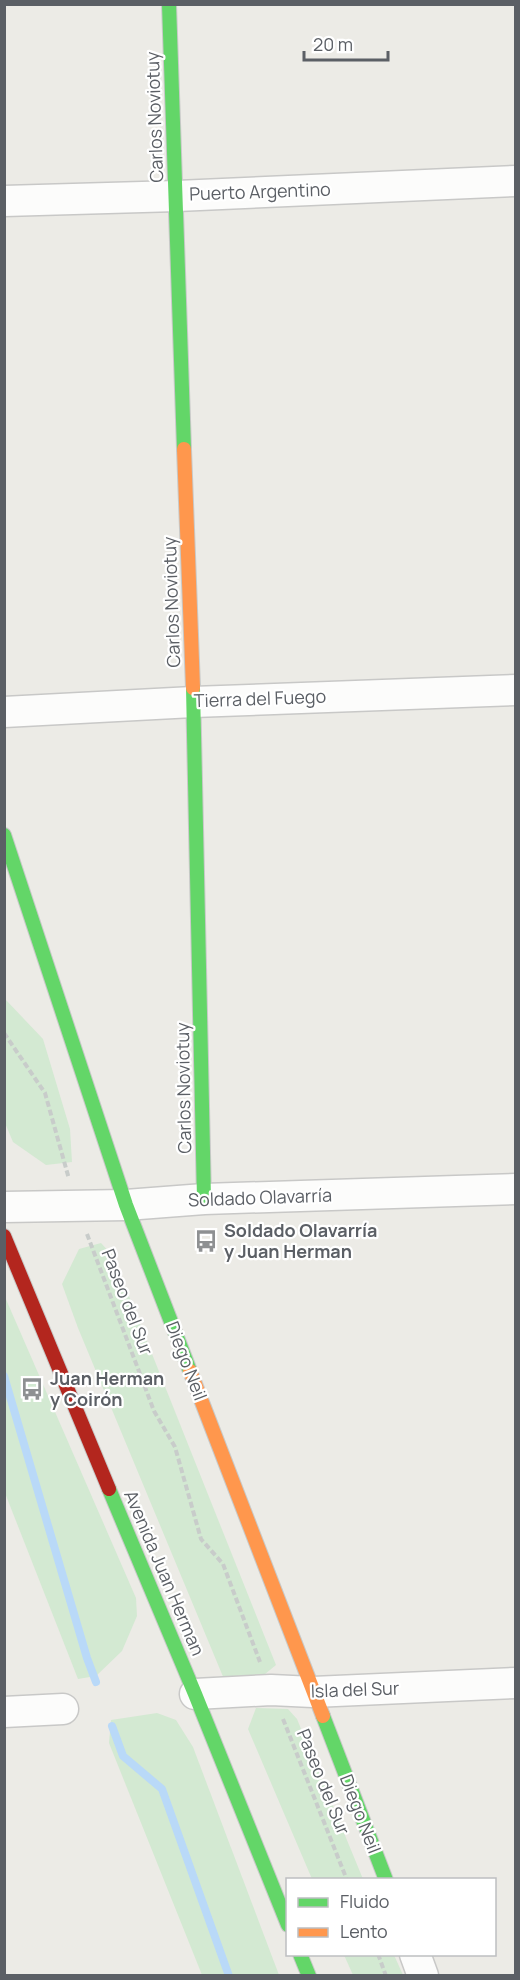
<svg xmlns="http://www.w3.org/2000/svg" width="520" height="1980" viewBox="0 0 520 1980" font-family="Manrope,sans-serif">
<rect width="100%" height="100%" fill="#ecebe6"/>
<g fill="#d3e9d2">
<path d="M 5,999 L 43,1039 L 70,1129 L 72,1162 L 46,1165 L 13,1142 L 5,1123 Z"/>
<path d="M 101,1243 L 113,1256 L 276,1665 L 259,1679 L 224,1679 L 78,1328 L 62,1284 L 79,1249 Z"/>
<path d="M 5,1297 L 136,1598 L 137,1616 L 122,1651 L 96,1676 L 78,1679 L 5,1493 Z"/>
<path d="M 256,1708 L 288,1709 L 297,1719 L 363,1879 L 312,1879 L 248,1729 Z"/>
<path d="M 157,1713 L 176,1720 L 193,1747 L 279,1975 L 202,1975 L 109,1743 L 111,1720 Z"/>
<path d="M 344,1955 L 394,1955 L 403,1975 L 353,1975 Z"/>
</g>
<g fill="none" stroke-linecap="round" stroke-linejoin="round">
<g stroke="#b9d9f8" stroke-width="8">
<path d="M 4,1376 L 87,1658 L 96,1682"/>
<path d="M 112,1726 L 123,1756 L 162,1789 L 229,1976"/>
</g>
<g stroke="#c8c8c7" stroke-width="33">
<g id="street">
<path d="M 4,201 L 177,196 L 516,181"/>
<path d="M 4,712 L 193,702 L 516,690"/>
<path d="M 4,1207 L 126,1205 L 204,1199 L 516,1189"/>
<path d="M 195,1694 L 271,1690 L 313,1692 L 516,1683"/>
<path d="M 4,1712 L 63,1709"/>
<path d="M 415,1954 L 423,1976"/>
</g>
</g>
<g stroke="#c8c9c8" stroke-width="16">
<g id="fast">
<path d="M 169,4 L 184,449"/>
<path d="M 193,688 L 204,1199"/>
<path d="M 4,835 L 126,1205 L 190,1371"/>
<path d="M 109,1489 L 195,1694 L 288,1925"/>
<path d="M 323,1716 L 386,1880"/>
<path d="M 300,1954 L 309,1976"/>
</g>
</g>
<g stroke="#c8c9c8" stroke-width="16">
<g id="slow">
<path d="M 184,449 L 193,688"/>
<path d="M 190,1371 L 323,1716"/>
</g>
</g>
<g stroke="#c8c9c8" stroke-width="16">
<path id="jam" d="M 4,1236 L 109,1489"/>
</g>
<g stroke="#c8ccca" stroke-width="4" stroke-dasharray="6 3" stroke-linecap="butt">
<path d="M 4,1033 L 45,1093 L 69,1179"/>
<path d="M 87,1234 L 154,1411 L 175,1447 L 201,1539 L 223,1564 L 260,1662"/>
<path d="M 283,1719 L 347,1880"/>
<path d="M 378,1954 L 386,1976"/>
</g>
<use href="#street" stroke="#fcfcfb" stroke-width="30"/>
<use href="#fast" stroke="#63d668" stroke-width="14"/>
<use href="#slow" stroke="#ff974d" stroke-width="14"/>
<use href="#jam" stroke="#b3261e" stroke-width="14"/>
</g>
<defs>
<g id="bus-bare" transform="scale(1.8)"><path d="M-5-6H5V4H4V6H2V4H-2V6H-4V4H-5ZM-3.5-4V0h7V-4ZM-3.5 1.2v1.5H-2V1.2ZM2 1.2v1.5H3.5V1.2Z" fill="#8e9092" stroke="#fff" stroke-width="2.5" paint-order="stroke"/></g>
</defs>
<g fill-rule="evenodd">
<use href="#bus-bare" x="206" y="1241"/>
<use href="#bus-bare" x="32" y="1389"/>
</g>
<g text-anchor="middle" stroke-width="4.5" stroke-linejoin="round" paint-order="stroke">
<g font-size="18" fill="#5b5f65" stroke="#fff">
<text transform="translate(155 117) rotate(-92)" y="6">Carlos Noviotuy</text>
<text transform="translate(260 192) rotate(-2)" y="6">Puerto Argentino</text>
<text transform="translate(172 602) rotate(-92)" y="6">Carlos Noviotuy</text>
<text transform="translate(260 699) rotate(-2)" y="6">Tierra del Fuego</text>
<text transform="translate(184 1088) rotate(-91)" y="6">Carlos Noviotuy</text>
<text transform="translate(260 1198) rotate(-2)" y="6">Soldado Olavarría</text>
<text transform="translate(127 1302) rotate(69)" y="6">Paseo del Sur</text>
<text transform="translate(186 1361) rotate(69)" y="6">Diego Neil</text>
<text transform="translate(164 1573) rotate(67)" y="6">Avenida Juan Herman</text>
<text transform="translate(355 1690) rotate(-2)" y="6">Isla del Sur</text>
<text transform="translate(323 1782) rotate(68)" y="6">Paseo del Sur</text>
<text transform="translate(360 1814) rotate(69)" y="6">Diego Neil</text>
</g>
<g font-size="18" font-weight="bold" fill="#5b5f65" stroke="#fff" text-anchor="start">
<text x="224" y="1237">Soldado Olavarría<tspan x="224" dy="21">y Juan Herman</tspan></text>
<text x="50" y="1385">Juan Herman<tspan x="50" dy="21">y Coirón</tspan></text>
</g>
</g>
<rect width="520" height="1980" fill="none" stroke="#5b5f65" stroke-width="12"/>
<rect x="286" y="1878" width="210" height="78" fill="#ffffff" stroke="#bdbfc1" stroke-width="1.5"/>
<rect x="298" y="1898" width="30" height="9" fill="#63d668" stroke="#bdbfc1" stroke-width="1.5"/>
<text x="340" y="1908" font-size="18" fill="#5b5f65">Fluido</text>
<rect x="298" y="1928" width="30" height="9" fill="#ff974d" stroke="#bdbfc1" stroke-width="1.5"/>
<text x="340" y="1938" font-size="18" fill="#5b5f65">Lento</text>
<path d="M304 51v9h84v-9" fill="none" stroke="#5b5f65" stroke-width="3"/>
<text x="313" y="51" font-size="18" fill="#5b5f65" stroke="#ffffff" stroke-width="4.5" paint-order="stroke">20 m</text>
</svg>
